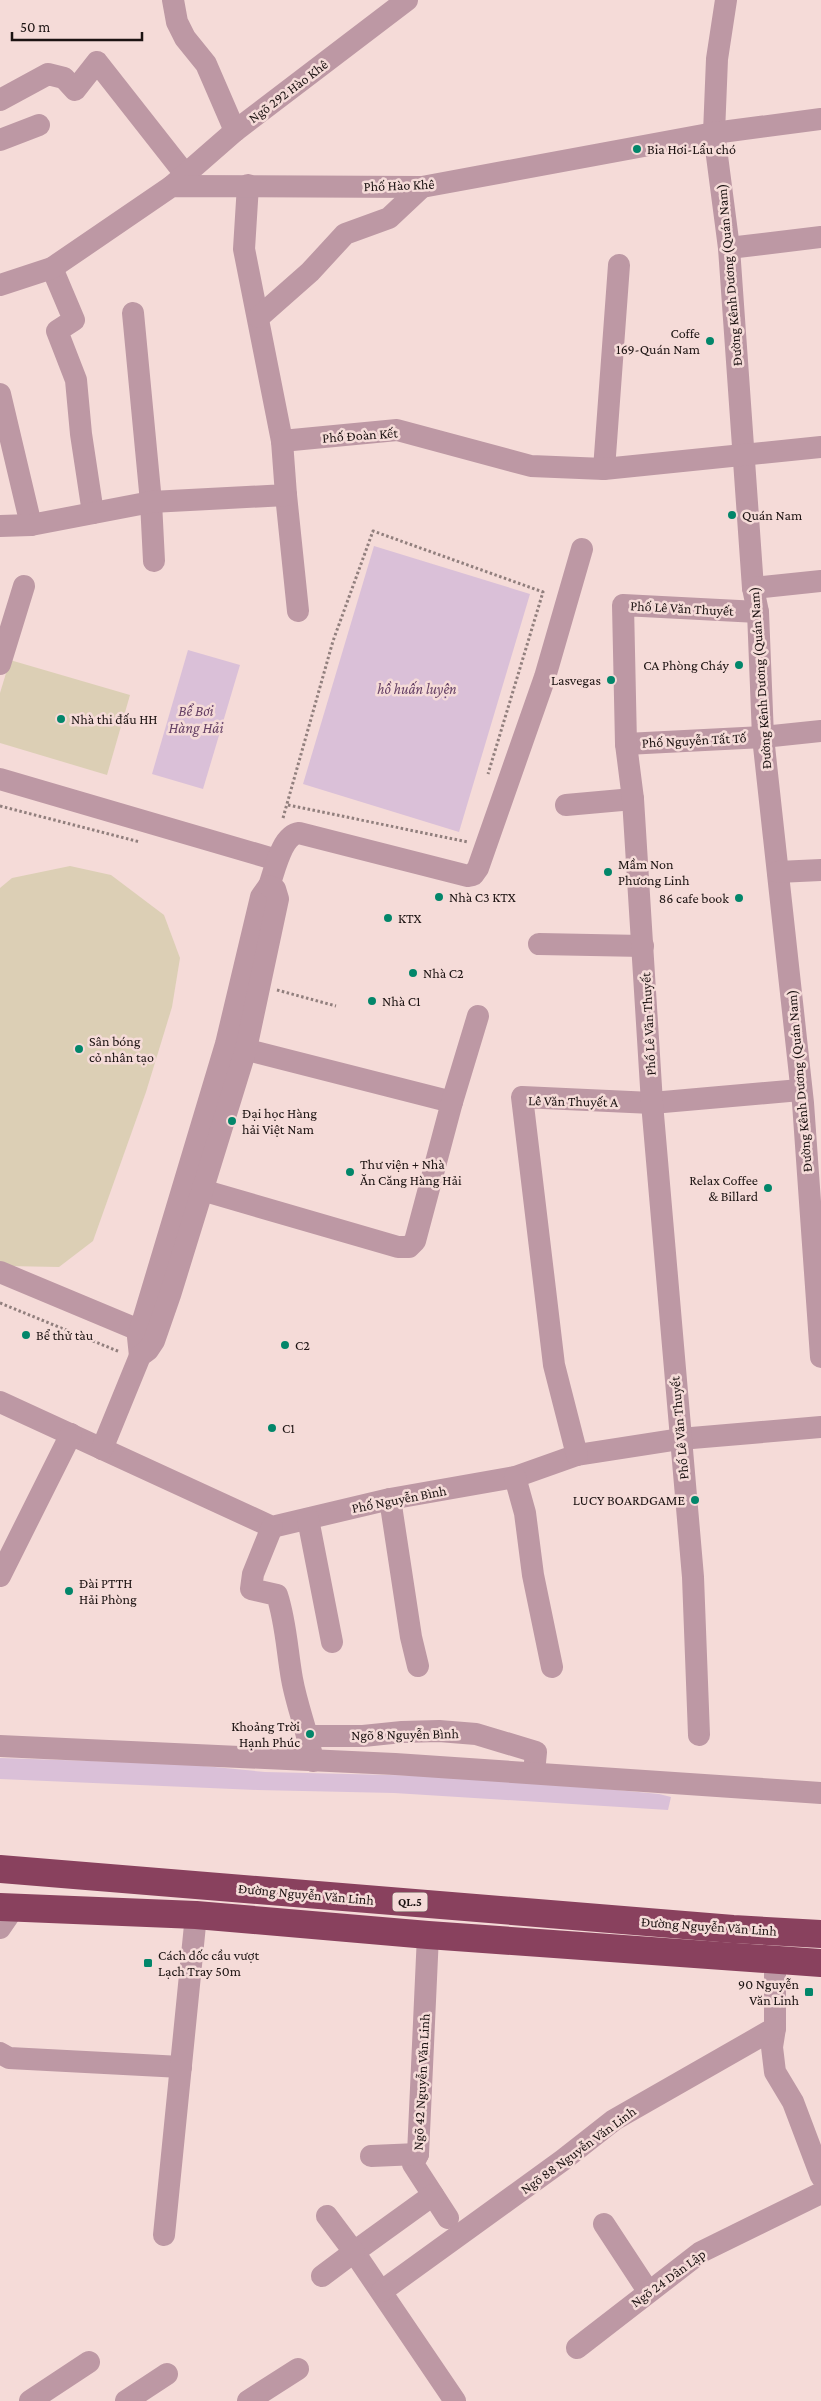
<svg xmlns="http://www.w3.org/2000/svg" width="821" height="2401" viewBox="0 0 821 2401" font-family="'Crimson Pro',serif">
<rect width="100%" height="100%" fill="#f5dbd8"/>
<g fill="#dccfb5">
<path d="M 10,660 L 130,695 L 107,775 L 0,743 L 0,693 Z"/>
<path d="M 70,866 L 111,875 L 164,915 L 180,958 L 172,1007 L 146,1092 L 93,1241 L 59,1267 L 6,1266 L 0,1264 L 0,888 L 12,878 Z"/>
</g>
<g fill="#dac0d8">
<path d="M 374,546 L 530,594 L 459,832 L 303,784 Z"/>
<path d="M 188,650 L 240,665 L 203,789 L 152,774 Z"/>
<path d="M 0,1758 L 183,1764 L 265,1772 L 431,1776 L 607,1789 L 659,1794 L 671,1797 L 668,1810 L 394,1793 L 257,1790 L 0,1779 Z"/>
</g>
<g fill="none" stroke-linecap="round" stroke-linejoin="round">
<g stroke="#917f7d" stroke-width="3" stroke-dasharray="2.5 2.5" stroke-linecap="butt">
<path d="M 288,805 L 468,842"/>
<path d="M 0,806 L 140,842"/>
<path d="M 283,818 L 333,641 L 373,531 L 543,592 L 488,774"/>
<path d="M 277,990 L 336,1006"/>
<path d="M 0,1303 L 120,1352"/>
</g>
<g stroke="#bd98a4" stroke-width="22">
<path d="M 173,0 L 177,22 L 185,38 L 206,64 L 235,131"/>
<path d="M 726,0 L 717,59 L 714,133 L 729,248 L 753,588 L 758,612 L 763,737 L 803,1103 L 821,1357"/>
<path d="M 0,100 L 48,74 L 64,78 L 75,90 L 97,62 L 185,174"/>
<path d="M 0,140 L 39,125"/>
<path d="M 248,185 L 244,249 L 282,441"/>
<path d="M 172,186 L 235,131 L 407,0"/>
<path d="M 729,248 L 821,237"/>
<path d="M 52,268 L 74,320 L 57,331 L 76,380 L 81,434 L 93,513"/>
<path d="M 0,285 L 52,268 L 172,186 L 422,187 L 714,133 L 821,119"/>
<path d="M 133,313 L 151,502 L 154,561"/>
<path d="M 259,317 L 310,272 L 345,234 L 389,218 L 422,187"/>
<path d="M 0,394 L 31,525"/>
<path d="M 604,469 L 619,265"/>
<path d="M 286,495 L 298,611"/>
<path d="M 0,526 L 31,525 L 151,502 L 286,495 L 282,441 L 397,430 L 531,466 L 604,469 L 821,447"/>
<path d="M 753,588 L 821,581"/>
<path d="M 0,664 L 24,586"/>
<path d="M 626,744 L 763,737 L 821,731"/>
<path d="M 0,779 L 277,860"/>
<path d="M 566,805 L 633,799"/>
<path d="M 778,872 L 821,870"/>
<path d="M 539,944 L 643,946"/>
<path d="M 232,1046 L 452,1102"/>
<path d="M 188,1186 L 398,1247 L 409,1247 L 415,1241 L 452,1102 L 478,1016"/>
<path d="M 0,1272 L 153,1336"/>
<path d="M 140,1356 L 138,1337 L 226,1044 L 261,897 C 264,892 268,888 270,883 C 275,869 282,835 299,833 L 468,876 L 473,875 L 478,868 L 545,677 L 582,549"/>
<path d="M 0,1402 L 272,1527 L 390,1499 L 515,1477 L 577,1455 L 680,1439 L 821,1427"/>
<path d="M 102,1449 L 140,1356 L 148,1350 L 154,1341 L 170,1295 L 246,1049 L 278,899 L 275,889 L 269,886"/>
<path d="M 577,1455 L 554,1365 L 522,1097 L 652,1103 L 800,1090"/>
<path d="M 515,1477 L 525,1513 L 533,1575 L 552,1667"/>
<path d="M 390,1499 L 411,1637 L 418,1666"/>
<path d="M 308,1519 L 332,1642"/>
<path d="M 272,1527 L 253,1574 L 251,1589 L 277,1595 C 286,1622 287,1651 292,1679 C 297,1707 308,1733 313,1761"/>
<path d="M 0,1576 L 71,1434"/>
<path d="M 699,1735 L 693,1577 L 652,1103 L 633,799 L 626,744 L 623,605 L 758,612"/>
<path d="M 309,1736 L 363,1736 L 402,1732 L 439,1731 L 476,1734 L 536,1752 L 534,1773"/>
<path d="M 0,1746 L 395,1764 L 821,1793"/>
<path d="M 0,1928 L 13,1909"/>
<path d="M 428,1935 L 418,2154 L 413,2164 L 448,2218"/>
<path d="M 775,1960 L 775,2028 L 772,2047 L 775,2072 L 793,2102 L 821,2176"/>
<path d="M 0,2053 L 9,2058 L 181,2067"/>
<path d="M 371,2156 L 418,2154"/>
<path d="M 433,2195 L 354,2252 L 455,2401"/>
<path d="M 604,2224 L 648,2291"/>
<path d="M 164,2235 L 196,1915"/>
<path d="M 322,2276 L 354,2252 L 327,2216"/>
<path d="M 382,2291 L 563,2160 L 614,2120 L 775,2028"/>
<path d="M 577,2348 L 701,2252 L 821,2193"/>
<path d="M 30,2401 L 89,2362"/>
<path d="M 126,2401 L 167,2374"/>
<path d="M 248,2401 L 298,2369"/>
</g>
<g stroke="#89415e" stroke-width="28">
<path d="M 0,1869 L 733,1929 L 821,1934"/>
<path d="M 0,1907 L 196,1915 L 428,1935 L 821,1963"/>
</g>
</g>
<g fill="#02866a" stroke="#f5dbd8" stroke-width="2">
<circle cx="637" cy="149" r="5"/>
<circle cx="710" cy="341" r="5"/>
<circle cx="732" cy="515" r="5"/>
<circle cx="739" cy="665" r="5"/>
<circle cx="611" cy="680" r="5"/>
<circle cx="61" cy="719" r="5"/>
<circle cx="608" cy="872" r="5"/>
<circle cx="439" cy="897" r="5"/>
<circle cx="739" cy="898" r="5"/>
<circle cx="388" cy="918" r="5"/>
<circle cx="413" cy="973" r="5"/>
<circle cx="372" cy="1001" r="5"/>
<circle cx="79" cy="1049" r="5"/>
<circle cx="232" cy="1121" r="5"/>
<circle cx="350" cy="1172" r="5"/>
<circle cx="768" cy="1188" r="5"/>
<circle cx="26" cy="1335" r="5"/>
<circle cx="285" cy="1345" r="5"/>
<circle cx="272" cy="1428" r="5"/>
<circle cx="695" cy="1500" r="5"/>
<circle cx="69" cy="1591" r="5"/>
<circle cx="310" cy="1734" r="5"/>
<rect x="143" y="1958" width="10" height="10" rx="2.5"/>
<rect x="804" y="1987" width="10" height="10" rx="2.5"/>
</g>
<g text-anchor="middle" stroke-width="5" stroke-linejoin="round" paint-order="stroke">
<rect fill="#f5dbd8" stroke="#5d4f4d" stroke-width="1" x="392.5" y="1892.5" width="35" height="19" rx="4"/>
<g font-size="12" font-weight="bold" fill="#1c1312">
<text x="410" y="1906">QL.5</text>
</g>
<g font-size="14" fill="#1c1312" stroke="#f5dbd8">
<text transform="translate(288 91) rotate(-37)" y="5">Ngõ 292 Hào Khê</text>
<text transform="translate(399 185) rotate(-2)" y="5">Phố Hào Khê</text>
<text transform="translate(729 275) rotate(-95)" y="5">Đường Kênh Dương (Quán Nam)</text>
<text transform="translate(360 435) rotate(-4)" y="5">Phố Đoàn Kết</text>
<text transform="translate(682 608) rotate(3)" y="5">Phố Lê Văn Thuyết</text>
<text transform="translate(760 678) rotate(-94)" y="5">Đường Kênh Dương (Quán Nam)</text>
<text transform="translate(694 740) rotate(-3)" y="5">Phố Nguyễn Tất Tố</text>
<text transform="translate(648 1024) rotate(-93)" y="5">Phố Lê Văn Thuyết</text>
<text transform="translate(799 1081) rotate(-95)" y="5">Đường Kênh Dương (Quán Nam)</text>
<text transform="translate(573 1101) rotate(1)" y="5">Lê Văn Thuyết A</text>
<text transform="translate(679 1428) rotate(-95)" y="5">Phố Lê Văn Thuyết</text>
<text transform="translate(399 1499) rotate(-11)" y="5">Phố Nguyễn Bình</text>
<text transform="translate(405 1734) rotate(-1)" y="5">Ngõ 8 Nguyễn Bình</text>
<text transform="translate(306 1894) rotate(5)" y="5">Đường Nguyễn Văn Linh</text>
<text transform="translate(709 1926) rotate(4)" y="5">Đường Nguyễn Văn Linh</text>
<text transform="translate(421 2082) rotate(-87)" y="5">Ngõ 42 Nguyễn Văn Linh</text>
<text transform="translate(578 2150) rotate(-36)" y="5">Ngõ 88 Nguyễn Văn Linh</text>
<text transform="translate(668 2278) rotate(-36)" y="5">Ngõ 24 Dân Lập</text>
</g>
<g font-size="14" fill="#1c1312" stroke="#f5dbd8" text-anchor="start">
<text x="647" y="154">Bia Hơi-Lẩu chó</text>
<text x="700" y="338" text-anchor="end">Coffe<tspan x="700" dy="16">169-Quán Nam</tspan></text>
<text x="742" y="520">Quán Nam</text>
<text x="729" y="670" text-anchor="end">CA Phòng Cháy</text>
<text x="601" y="685" text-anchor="end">Lasvegas</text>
<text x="71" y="724">Nhà thi đấu HH</text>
<text x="618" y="869">Mầm Non<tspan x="618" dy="16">Phương Linh</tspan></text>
<text x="449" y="902">Nhà C3 KTX</text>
<text x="729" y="903" text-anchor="end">86 cafe book</text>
<text x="398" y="923">KTX</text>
<text x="423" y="978">Nhà C2</text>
<text x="382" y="1006">Nhà C1</text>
<text x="89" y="1046">Sân bóng<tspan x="89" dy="16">cỏ nhân tạo</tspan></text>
<text x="242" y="1118">Đại học Hàng<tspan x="242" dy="16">hải Việt Nam</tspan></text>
<text x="360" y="1169">Thư viện + Nhà<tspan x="360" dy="16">Ăn Căng Hàng Hải</tspan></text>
<text x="758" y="1185" text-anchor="end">Relax Coffee<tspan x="758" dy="16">&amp; Billard</tspan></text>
<text x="36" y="1340">Bể thử tàu</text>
<text x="295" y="1350">C2</text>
<text x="282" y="1433">C1</text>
<text x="685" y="1505" text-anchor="end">LUCY BOARDGAME</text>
<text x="79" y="1588">Đài PTTH<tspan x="79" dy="16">Hải Phòng</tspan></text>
<text x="300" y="1731" text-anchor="end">Khoảng Trời<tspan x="300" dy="16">Hạnh Phúc</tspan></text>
<text x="158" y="1960">Cách dốc cầu vượt<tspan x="158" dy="16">Lạch Tray 50m</tspan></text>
<text x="799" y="1989" text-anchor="end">90 Nguyễn<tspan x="799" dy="16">Văn Linh</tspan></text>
</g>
<g font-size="15" font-style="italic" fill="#674266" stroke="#f5dbd8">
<text x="417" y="694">hồ huấn luyện</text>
<text x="196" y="716">Bể Bơi<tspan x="196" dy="17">Hàng Hải</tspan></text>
</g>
</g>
<path d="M12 32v8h130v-8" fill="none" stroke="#1c1312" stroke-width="2.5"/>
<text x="20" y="32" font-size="15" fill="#1c1312" stroke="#f5dbd8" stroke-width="4" paint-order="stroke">50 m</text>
</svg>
